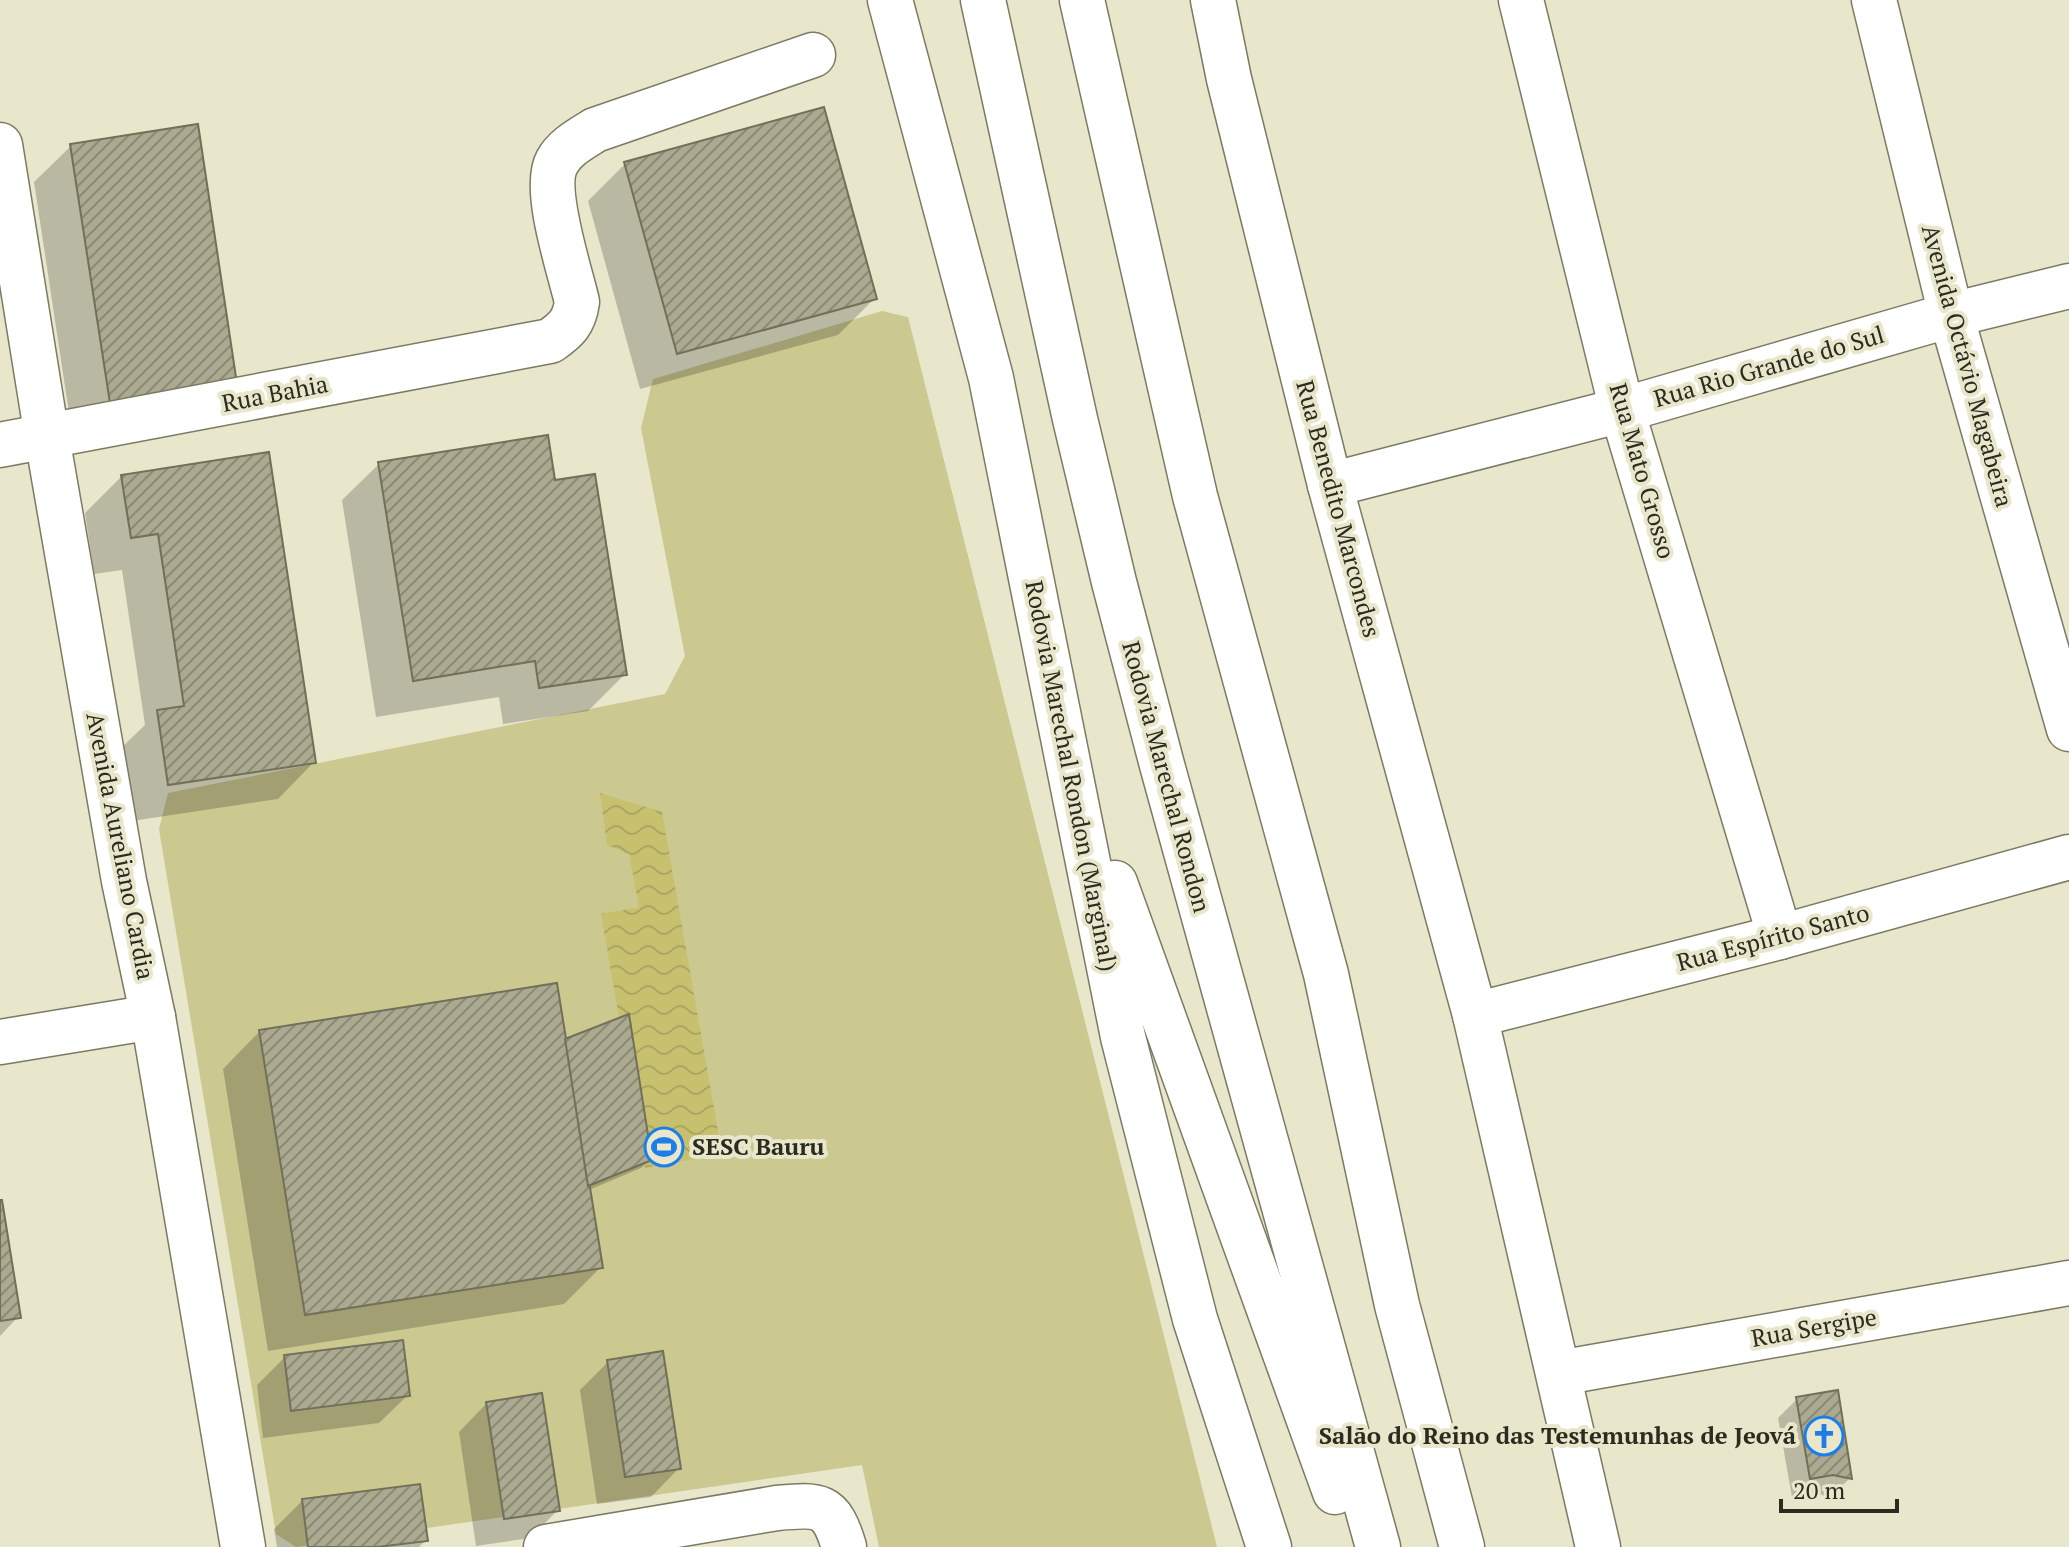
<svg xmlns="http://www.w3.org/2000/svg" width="2069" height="1547" viewBox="0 0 2069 1547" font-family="'PT Serif',serif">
<defs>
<pattern id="water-waves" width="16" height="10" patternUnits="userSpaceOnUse" patternTransform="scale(2)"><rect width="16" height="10" fill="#c7c16f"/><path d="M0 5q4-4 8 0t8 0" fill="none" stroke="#aba660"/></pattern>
<pattern id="building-hatch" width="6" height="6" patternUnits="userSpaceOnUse" patternTransform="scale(2)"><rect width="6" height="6" fill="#aba990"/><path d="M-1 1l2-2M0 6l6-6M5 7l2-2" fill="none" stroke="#8b8a75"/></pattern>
</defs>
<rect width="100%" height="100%" fill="#e8e7cb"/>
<path fill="#cbc890" d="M 882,311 L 908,317 L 1217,1547 L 879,1547 L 862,1465 L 296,1547 L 276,1534 L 159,829 L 168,793 L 665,694 L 685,656 L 641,428 L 653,379 Z"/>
<path fill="url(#water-waves)" d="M 600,793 L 662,812 L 722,1154 L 645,1168 L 601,914 L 639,907 L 629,854 L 607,845 Z"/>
<g fill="#0003">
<path d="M 71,146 L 198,420 L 73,439 L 34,182 Z"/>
<path d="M 625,164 L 875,298 L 838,335 L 640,389 L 588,201 Z"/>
<path d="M 379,464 L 553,483 L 625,674 L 588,711 L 503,724 L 499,697 L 376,717 L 342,500 Z"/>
<path d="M 122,476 L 314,762 L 278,799 L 132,821 L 121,748 L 145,725 L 122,570 L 94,574 L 85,513 Z"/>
<path d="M 259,1032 L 565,1042 L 650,1159 L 641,1168 L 589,1190 L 601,1267 L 564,1304 L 268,1351 L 223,1069 Z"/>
<path d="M 0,1202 L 18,1317 L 0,1336 Z"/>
<path d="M 285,1357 L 408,1395 L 379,1423 L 263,1438 L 257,1385 Z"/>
<path d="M 608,1362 L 679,1468 L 651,1497 L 597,1504 L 580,1390 Z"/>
<path d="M 1797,1399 L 1850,1478 L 1831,1497 L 1813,1493 L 1792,1497 L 1778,1418 Z"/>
<path d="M 487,1403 L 558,1510 L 530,1538 L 476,1546 L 459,1432 Z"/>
<path d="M 302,1501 L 426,1540 L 419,1547 L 277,1547 L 274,1529 Z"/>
</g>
<g fill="url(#building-hatch)" stroke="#727058" stroke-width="2">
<path d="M 824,107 L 877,299 L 677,354 L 624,162 Z"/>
<path d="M 198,124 L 237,384 L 110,403 L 70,144 Z"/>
<path d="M 548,435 L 555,480 L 595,474 L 627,675 L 539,688 L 535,661 L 413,681 L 378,462 Z"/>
<path d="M 269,452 L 316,763 L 168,785 L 157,710 L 184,706 L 158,534 L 131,538 L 121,475 Z"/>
<path d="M 557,983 L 603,1268 L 305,1315 L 259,1030 Z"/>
<path d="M 629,1014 L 652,1160 L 588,1186 L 565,1039 Z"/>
<path d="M 0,1200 L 2,1200 L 21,1318 L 0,1321 Z"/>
<path d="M 403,1340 L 410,1396 L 291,1411 L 284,1355 Z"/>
<path d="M 663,1351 L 681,1469 L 625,1477 L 607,1360 Z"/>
<path d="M 1838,1390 L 1852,1479 L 1833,1475 L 1810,1479 L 1796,1397 Z"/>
<path d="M 542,1393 L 560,1511 L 504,1519 L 486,1402 Z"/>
<path d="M 420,1484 L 428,1541 L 377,1547 L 308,1547 L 302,1499 Z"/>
</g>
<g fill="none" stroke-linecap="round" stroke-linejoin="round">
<g stroke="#7c7a62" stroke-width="47">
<g id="minor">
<path d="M 1521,0 L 1622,410 L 1780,937"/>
<path d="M 1874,0 L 1951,315 L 2069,729"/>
<path d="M 0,145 L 47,437 L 124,881 L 153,1017 L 243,1547"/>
<path d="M 0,445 L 550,341 C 566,330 574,323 577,302 C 570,271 542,189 557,162 C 565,147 581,139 595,130 L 813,55"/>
<path d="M 1330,485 L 1622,410 L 1951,315 L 2069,286"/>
<path d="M 1475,1015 L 1780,937 L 2069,857"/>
<path d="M 0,1042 L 153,1017"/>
<path d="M 1559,1373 L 2069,1283"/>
<path d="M 546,1547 L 777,1508 C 820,1504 831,1503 844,1547"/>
</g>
</g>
<g stroke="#7c7a62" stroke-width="47">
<g id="highway">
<path d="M 890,0 L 991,378 L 1123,1037 L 1195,1319 L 1269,1547"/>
<path d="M 983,0 L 1075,419 L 1114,582 L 1162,765 L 1378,1547"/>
<path d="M 1082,0 L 1195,496 L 1326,974 L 1397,1305 L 1462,1547"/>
<path d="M 1213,0 L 1229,79 L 1330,485 L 1475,1015 L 1598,1547"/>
<path d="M 1115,883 L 1335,1492"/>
</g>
</g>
<use href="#minor" stroke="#fff" stroke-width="44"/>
<use href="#highway" stroke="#fff" stroke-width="44"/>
</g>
<defs>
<g id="stadium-ring" transform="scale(2)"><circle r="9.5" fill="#e8e7cb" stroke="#1d7ee7" stroke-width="1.5"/><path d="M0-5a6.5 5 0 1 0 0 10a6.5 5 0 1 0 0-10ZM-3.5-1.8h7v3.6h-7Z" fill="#1d7ee7"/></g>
<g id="church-ring" transform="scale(2)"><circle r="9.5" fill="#e8e7cb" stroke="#1d7ee7" stroke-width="1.5"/><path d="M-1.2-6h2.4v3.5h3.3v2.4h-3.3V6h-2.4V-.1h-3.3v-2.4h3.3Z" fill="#1d7ee7"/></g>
</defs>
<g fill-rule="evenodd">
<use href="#stadium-ring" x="664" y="1147"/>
<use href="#church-ring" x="1824" y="1436"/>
</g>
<g text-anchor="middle" stroke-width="8" stroke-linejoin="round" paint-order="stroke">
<g font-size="24" fill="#2b2b20" stroke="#e8e7cb">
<text transform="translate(1967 366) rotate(75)" y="8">Avenida Octávio Magabeira</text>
<text transform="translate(1769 367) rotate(-16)" y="8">Rua Rio Grande do Sul</text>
<text transform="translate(275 394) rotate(-11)" y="8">Rua Bahia</text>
<text transform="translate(1642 471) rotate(74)" y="8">Rua Mato Grosso</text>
<text transform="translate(1338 509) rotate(75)" y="8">Rua Benedito Marcondes</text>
<text transform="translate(1071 776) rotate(79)" y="8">Rodovia Marechal Rondon (Marginal)</text>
<text transform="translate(1166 777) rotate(75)" y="8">Rodovia Marechal Rondon</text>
<text transform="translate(120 846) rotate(79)" y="8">Avenida Aureliano Cardia</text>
<text transform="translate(1773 938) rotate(-15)" y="8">Rua Espírito Santo</text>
<text transform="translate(1814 1328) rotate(-10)" y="8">Rua Sergipe</text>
</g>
<g font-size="24" font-weight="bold" fill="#2b2b20" stroke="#e8e7cb" text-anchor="start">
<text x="692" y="1155">SESC Bauru</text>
<text x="1796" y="1444" text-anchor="end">Salão do Reino das Testemunhas de Jeová</text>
</g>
</g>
<path d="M1781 1499v12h116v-12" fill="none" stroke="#2b2b20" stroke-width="4"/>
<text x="1793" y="1499" font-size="24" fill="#2b2b20" stroke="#e8e7cb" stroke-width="6" paint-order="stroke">20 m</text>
</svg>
